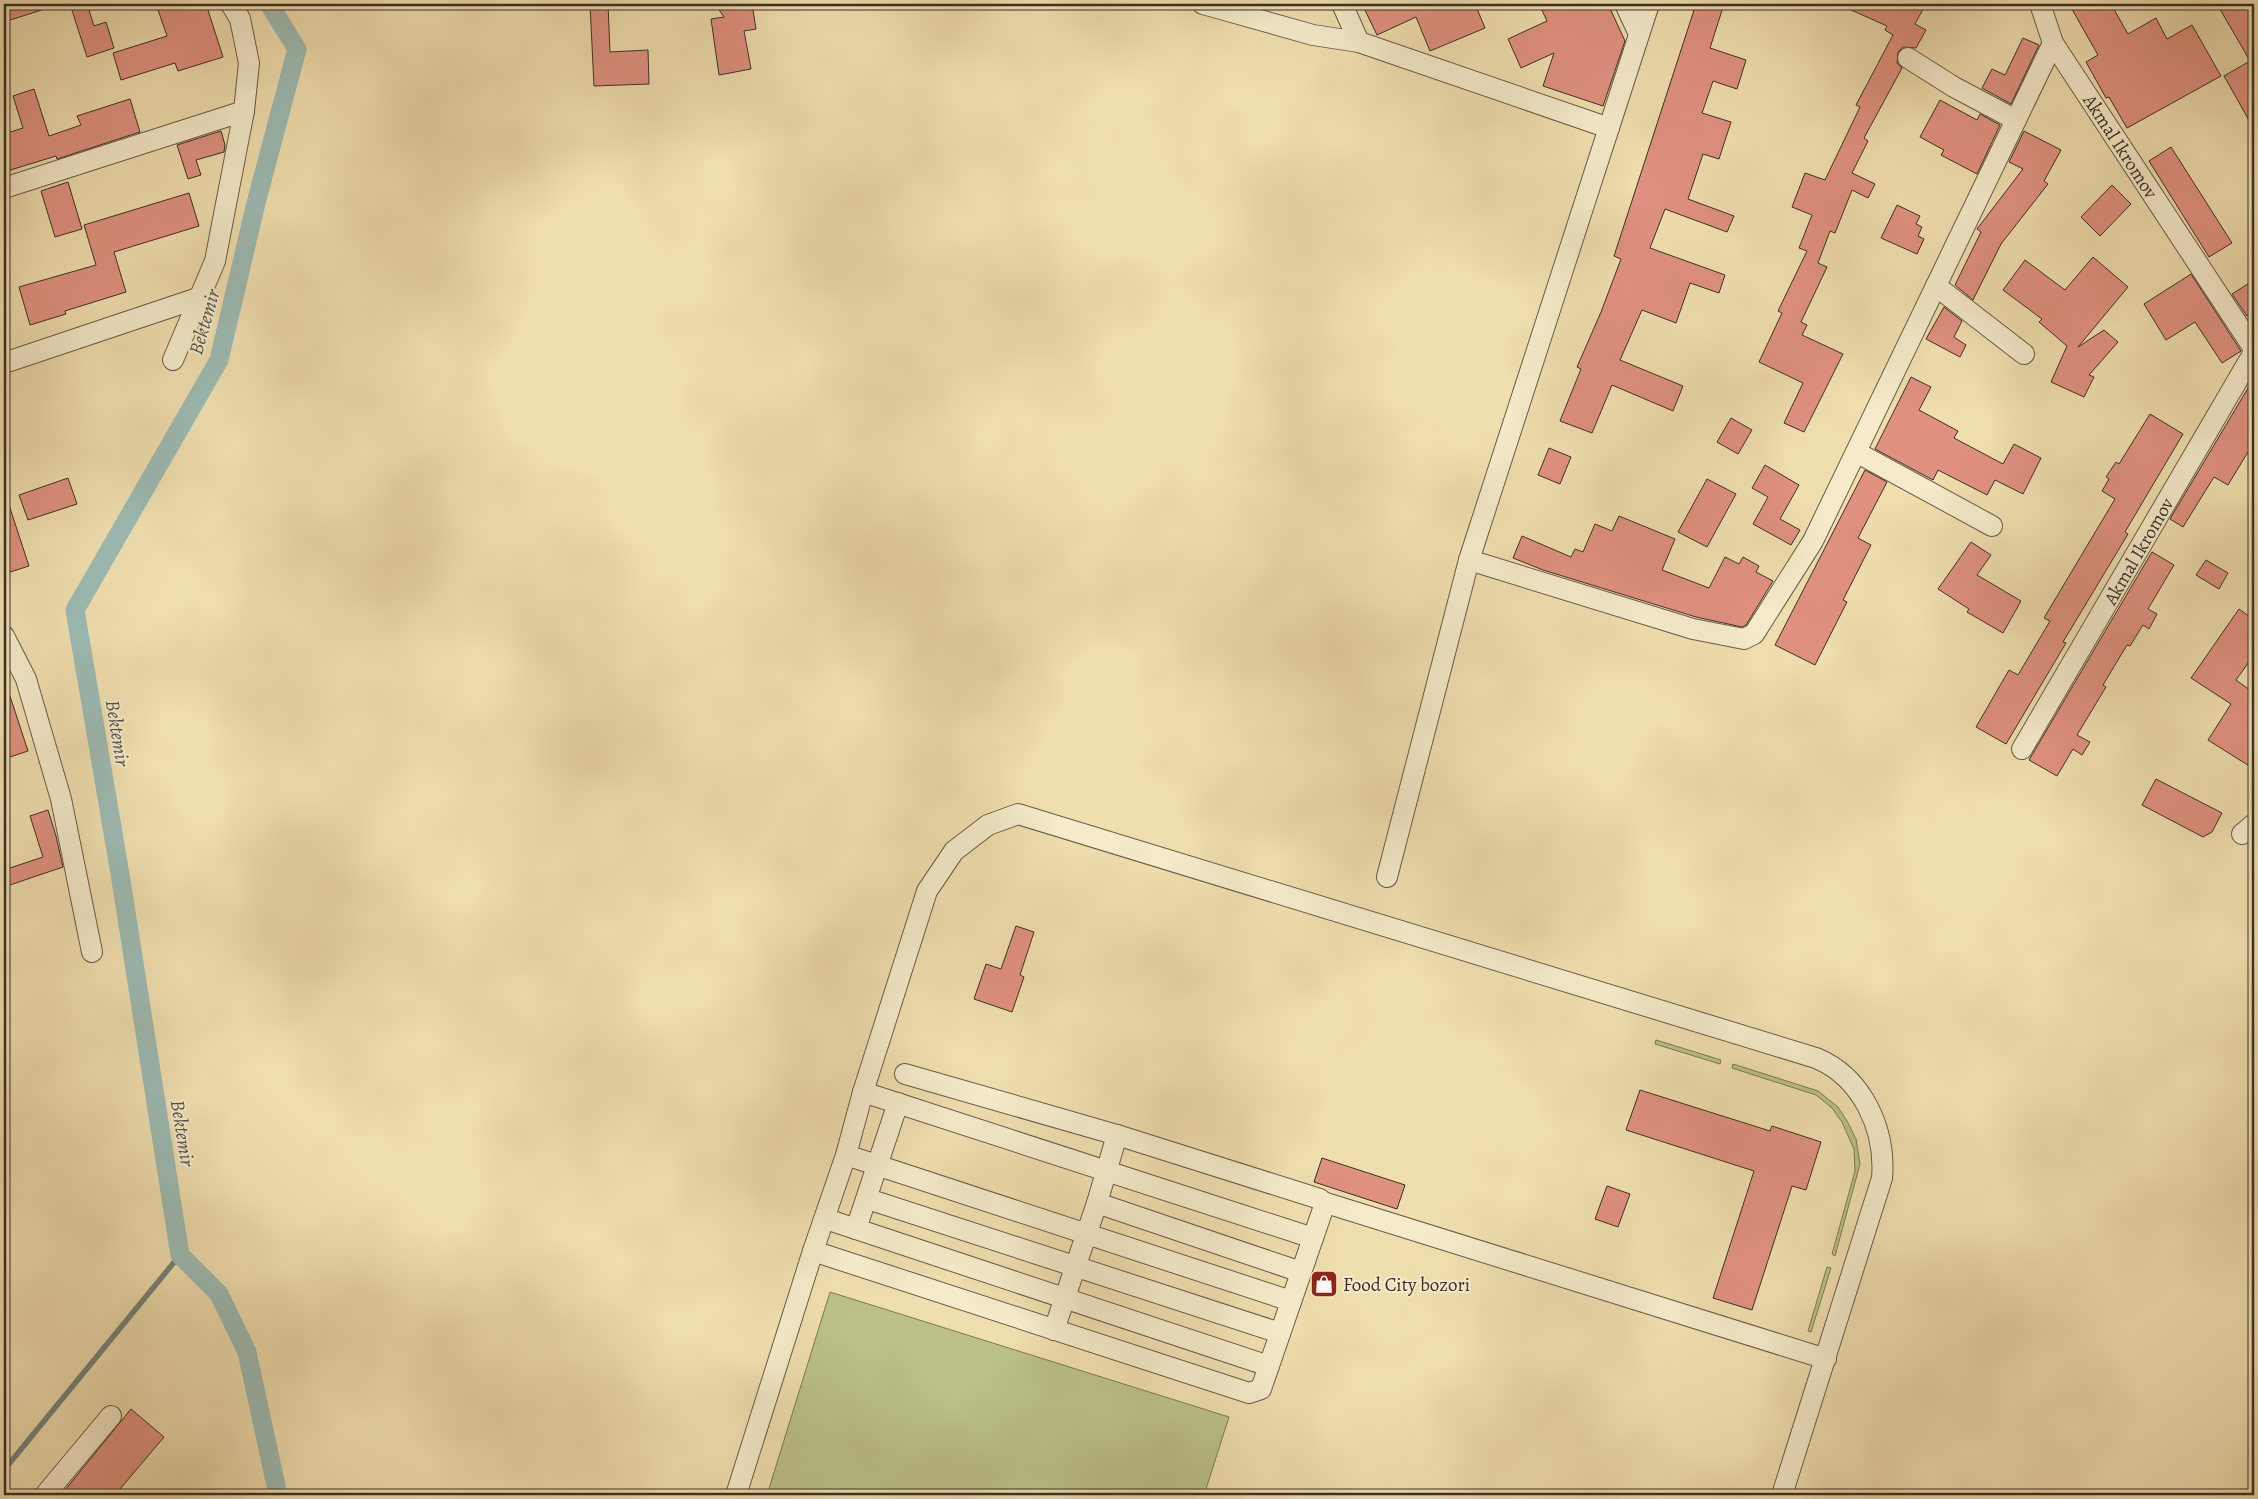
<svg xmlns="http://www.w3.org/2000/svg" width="2258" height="1499" viewBox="0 0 2258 1499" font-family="Alegreya,serif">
<rect width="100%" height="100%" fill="#efdeae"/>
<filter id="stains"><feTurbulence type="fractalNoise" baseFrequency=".004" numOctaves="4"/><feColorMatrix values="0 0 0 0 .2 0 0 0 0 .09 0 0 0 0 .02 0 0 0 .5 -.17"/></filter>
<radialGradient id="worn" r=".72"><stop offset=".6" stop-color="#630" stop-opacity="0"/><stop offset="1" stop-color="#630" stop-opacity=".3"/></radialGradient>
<g fill="#bbc189" stroke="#7a7858">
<path d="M 1656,1040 L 1721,1060 L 1720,1064 L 1655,1044 Z"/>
<path d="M 1733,1064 L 1818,1091 L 1838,1107 L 1847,1121 L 1856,1139 L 1860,1164 L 1835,1256 L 1832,1254 L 1855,1171 L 1854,1149 L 1842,1122 L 1832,1108 L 1816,1095 L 1732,1068 Z"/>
<path d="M 1827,1267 L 1831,1268 L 1811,1332 L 1808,1331 Z"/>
<path d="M 830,1292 L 1229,1417 L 1204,1495 L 767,1495 Z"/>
</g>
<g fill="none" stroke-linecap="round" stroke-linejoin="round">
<path stroke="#75837b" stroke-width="5.5" d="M 4,1470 L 180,1255"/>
<path stroke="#9cbbb3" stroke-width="19" d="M 269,4 L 297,49 L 256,203 L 219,360 L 75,610 L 120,874 L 180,1255 L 219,1294 L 247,1352 L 278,1495"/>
</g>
<g fill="#e09180" stroke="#3a3026">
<path d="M 4,4 L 51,4 L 51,7 L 4,22 Z"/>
<path d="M 70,4 L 87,4 L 94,26 L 106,22 L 114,48 L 87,57 Z"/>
<path d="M 156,4 L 206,4 L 223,57 L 178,71 L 175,63 L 121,80 L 113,53 L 167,36 Z"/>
<path d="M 590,4 L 608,4 L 610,52 L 648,50 L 649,84 L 594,86 Z"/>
<path d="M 715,4 L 752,4 L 756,29 L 744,31 L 751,69 L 719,75 L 711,19 L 724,17 Z"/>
<path d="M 1362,4 L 1475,4 L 1485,28 L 1430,51 L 1416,17 L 1377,35 Z"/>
<path d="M 1539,4 L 1608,4 L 1625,41 L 1603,106 L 1543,86 L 1554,53 L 1521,68 L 1508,39 L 1547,21 Z"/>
<path d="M 1696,4 L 1724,4 L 1710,48 L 1746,60 L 1737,89 L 1713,81 L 1702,113 L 1731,122 L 1719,159 L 1703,154 L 1688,199 L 1734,216 L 1727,232 L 1665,209 L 1650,248 L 1725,275 L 1719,293 L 1690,283 L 1676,323 L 1642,310 L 1620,360 L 1683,386 L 1673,411 L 1612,385 L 1592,433 L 1560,421 L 1581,369 L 1577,367 L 1601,312 L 1621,259 L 1614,256 Z"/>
<path d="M 1838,4 L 1926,4 L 1915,24 L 1926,30 L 1916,48 L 1903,47 L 1898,52 L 1897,63 L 1902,68 L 1864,138 L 1868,141 L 1852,173 L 1875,184 L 1868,198 L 1852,190 L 1835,233 L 1830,231 L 1818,263 L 1827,267 L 1801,322 L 1807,325 L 1802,335 L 1843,354 L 1804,432 L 1784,423 L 1803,383 L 1759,362 L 1782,313 L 1778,311 L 1807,251 L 1799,248 L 1812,215 L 1792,207 L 1805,173 L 1825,180 L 1860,107 L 1856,105 L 1893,35 L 1885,30 L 1887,26 Z"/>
<path d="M 2069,4 L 2111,4 L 2128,34 L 2156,18 L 2167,39 L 2192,25 L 2221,76 L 2127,128 L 2109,97 L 2106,98 L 2086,62 L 2098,55 Z"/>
<path d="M 2217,4 L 2254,4 L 2254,129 L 2224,76 L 2250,61 Z"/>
<path d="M 2023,38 L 2039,45 L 2011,104 L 1982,88 L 1992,69 L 2005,75 Z"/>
<path d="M 34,89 L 49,136 L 81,125 L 77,116 L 130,99 L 140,132 L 57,159 L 56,156 L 4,172 L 4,134 L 23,128 L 13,96 Z"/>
<path d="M 1940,100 L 1977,120 L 1980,114 L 2000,125 L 1977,174 L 1941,155 L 1944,150 L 1920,137 Z"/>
<path d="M 221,131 L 225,145 L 224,152 L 196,160 L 201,175 L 188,179 L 177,145 Z"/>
<path d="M 2024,131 L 2061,150 L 2044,181 L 2048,184 L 2001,244 L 1973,300 L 1955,285 L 1981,232 L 1977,229 L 2023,169 L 2009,162 Z"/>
<path d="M 2171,147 L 2232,243 L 2209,257 L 2149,161 Z"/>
<path d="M 68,182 L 82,229 L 55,237 L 41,191 Z"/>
<path d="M 2112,185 L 2131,204 L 2100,236 L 2081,217 Z"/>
<path d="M 189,193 L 199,226 L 114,252 L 126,292 L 65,311 L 66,314 L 30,325 L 19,287 L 96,265 L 84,225 Z"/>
<path d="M 1897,205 L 1920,216 L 1916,224 L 1922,227 L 1918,236 L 1924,239 L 1917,254 L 1881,238 Z"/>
<path d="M 2093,257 L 2128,287 L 2078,347 L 2104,330 L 2118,342 L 2089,375 L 2094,377 L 2084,397 L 2051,382 L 2067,346 L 2039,322 L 2042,319 L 2003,290 L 2025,260 L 2065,290 Z"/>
<path d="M 2191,274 L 2241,351 L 2222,363 L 2195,322 L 2166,340 L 2144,304 Z"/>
<path d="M 2254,280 L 2254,312 L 2247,316 L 2232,294 Z"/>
<path d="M 1944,307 L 1962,321 L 1954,337 L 1966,345 L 1960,357 L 1926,339 Z"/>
<path d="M 1911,377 L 1931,387 L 1919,410 L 1958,431 L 1954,438 L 2003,464 L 2014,444 L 2041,458 L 2023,494 L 1995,480 L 1987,495 L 1938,470 L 1933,480 L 1875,449 Z"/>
<path d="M 2254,378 L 2254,442 L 2228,485 L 2214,477 L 2183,527 L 2170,519 Z"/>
<path d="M 2150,414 L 2183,434 L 2125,532 L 2128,534 L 2063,642 L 2066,643 L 2006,744 L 1976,727 L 2009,670 L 2018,675 L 2050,621 L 2044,618 L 2115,499 L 2102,491 L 2109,479 L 2106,477 L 2116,462 L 2119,464 Z"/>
<path d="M 1731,418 L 1752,430 L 1738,454 L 1717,442 Z"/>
<path d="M 1549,448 L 1571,457 L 1560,484 L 1538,475 Z"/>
<path d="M 1765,465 L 1799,485 L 1780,519 L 1800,530 L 1791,545 L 1753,524 L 1768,497 L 1752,488 Z"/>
<path d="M 1865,470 L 1887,482 L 1858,538 L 1871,545 L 1843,600 L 1847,602 L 1815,665 L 1775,645 Z"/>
<path d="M 68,478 L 77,504 L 28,520 L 19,495 Z"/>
<path d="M 1707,479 L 1736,494 L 1707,547 L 1678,532 Z"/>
<path d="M 4,499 L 7,499 L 29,566 L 4,574 L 4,558 L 9,556 L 4,542 Z"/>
<path d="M 1619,516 L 1675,539 L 1662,570 L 1709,588 L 1725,557 L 1739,564 L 1743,557 L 1759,566 L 1756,572 L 1773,581 L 1746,625 L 1742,627 L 1696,617 L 1543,570 L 1513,558 L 1522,536 L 1571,557 L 1575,549 L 1583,552 L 1595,524 L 1612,531 Z"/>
<path d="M 1971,542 L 1991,555 L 1977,575 L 2021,601 L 2003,633 L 1967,612 L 1969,609 L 1938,589 Z"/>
<path d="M 2152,552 L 2174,565 L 2148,609 L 2157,614 L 2149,629 L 2143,625 L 2130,646 L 2127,645 L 2103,685 L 2106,687 L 2077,735 L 2090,742 L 2082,755 L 2073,749 L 2057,776 L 2029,760 Z"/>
<path d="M 2206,560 L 2228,573 L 2219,589 L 2196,575 Z"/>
<path d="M 2239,609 L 2254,620 L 2254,655 L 2236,680 L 2254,693 L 2254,769 L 2208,740 L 2231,704 L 2191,678 Z"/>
<path d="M 4,687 L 7,687 L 28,751 L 4,759 Z"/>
<path d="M 2156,779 L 2222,813 L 2212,832 L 2203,837 L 2142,805 Z"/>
<path d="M 48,810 L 56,836 L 63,867 L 4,887 L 4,870 L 43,857 L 30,816 Z"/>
<path d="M 1016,926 L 1034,932 L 1020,975 L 1024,977 L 1012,1012 L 974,999 L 986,964 L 1001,969 Z"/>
<path d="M 1640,1090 L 1770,1131 L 1772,1126 L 1821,1142 L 1806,1190 L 1792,1186 L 1752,1310 L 1713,1298 L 1754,1171 L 1626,1130 Z"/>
<path d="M 1322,1158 L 1405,1185 L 1397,1209 L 1314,1182 Z"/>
<path d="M 1607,1186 L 1630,1194 L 1618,1227 L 1595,1219 Z"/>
<path d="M 131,1409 L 164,1437 L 115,1495 L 61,1495 Z"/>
</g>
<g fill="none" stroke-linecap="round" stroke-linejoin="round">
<g stroke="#675c48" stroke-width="22">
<g id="minor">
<path d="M 231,4 L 240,19 L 249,63 L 244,111"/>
<path d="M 1203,4 L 1313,35 L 1359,42"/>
<path d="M 1342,4 L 1359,42 L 1609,128"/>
<path d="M 1625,4 L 1639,34"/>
<path d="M 2040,4 L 2053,43 L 2254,349"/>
<path d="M 1908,58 L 1954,87 L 2016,120"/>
<path d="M 4,188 L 244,111 L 215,261 L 173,360"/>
<path d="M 1936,286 L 2024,354"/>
<path d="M 4,363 L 198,298"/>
<path d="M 1856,452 L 1992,526"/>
<path d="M 1469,560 L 1693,629 L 1744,639 L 1754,634 L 1813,541 L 2053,43"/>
<path d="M 4,636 L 26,679 L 61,799 L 92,952"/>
<path d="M 2022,749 L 2254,352"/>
<path d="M 2242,834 L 2254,824"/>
<path d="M 1387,877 L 1469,560 L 1649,4"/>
<path d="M 905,1074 L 1117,1135 L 1320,1199 L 1324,1206 L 1313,1238"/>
<path d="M 846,1155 L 1291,1301"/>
<path d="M 868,1199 L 1280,1333"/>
<path d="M 1323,1202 L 1826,1359"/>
<path d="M 1097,1203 L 1301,1272"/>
<path d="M 826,1219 L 1269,1366"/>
<path d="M 856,1229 L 898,1103"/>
<path d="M 813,1251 L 1249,1393 L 1261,1389 L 1313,1238 L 863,1092"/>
<path d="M 1054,1330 L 1097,1203 L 1117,1135"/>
<path d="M 45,1495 L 111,1416"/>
<path d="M 736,1495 L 813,1251 L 846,1155 L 863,1092 L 927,891 L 954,851 L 988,825 L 1018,814 L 1816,1058 C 1862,1077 1886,1129 1882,1178 L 1782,1495"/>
</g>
</g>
<use href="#minor" stroke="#f5eaca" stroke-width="20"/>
</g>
<defs>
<g id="shop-square" transform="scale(1.4375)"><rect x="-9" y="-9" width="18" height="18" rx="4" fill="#8f2418" stroke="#f5eaca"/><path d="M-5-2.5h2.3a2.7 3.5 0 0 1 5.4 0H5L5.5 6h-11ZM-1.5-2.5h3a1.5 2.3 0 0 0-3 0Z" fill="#fff"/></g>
</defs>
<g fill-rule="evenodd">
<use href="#shop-square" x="1324" y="1284"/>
</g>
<g text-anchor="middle" stroke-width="4" stroke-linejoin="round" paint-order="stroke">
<g font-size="19" fill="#3a3026" stroke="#f5eaca">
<text transform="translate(2121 146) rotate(57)" y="7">Akmal Ikromov</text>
<text transform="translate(2138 551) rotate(-60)" y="7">Akmal Ikromov</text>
</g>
<g font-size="19" fill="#3a3026" stroke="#f5eaca" text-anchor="start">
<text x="1343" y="1291">Food City bozori</text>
</g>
<g font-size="20" font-style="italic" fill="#525349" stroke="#f5eaca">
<text transform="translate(204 322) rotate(-74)" y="7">Bektemir</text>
<text transform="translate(118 733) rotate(81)" y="7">Bektemir</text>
<text transform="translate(183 1133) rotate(81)" y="7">Bektemir</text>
</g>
</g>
<rect width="2258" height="1499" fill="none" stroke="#efdeae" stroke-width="20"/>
<rect x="5" y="5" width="2248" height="1489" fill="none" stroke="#3a3026" stroke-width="2.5"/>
<rect x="10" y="10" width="2238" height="1479" fill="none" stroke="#3a3026"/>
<rect width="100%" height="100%" filter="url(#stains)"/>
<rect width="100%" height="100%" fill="url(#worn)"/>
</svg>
